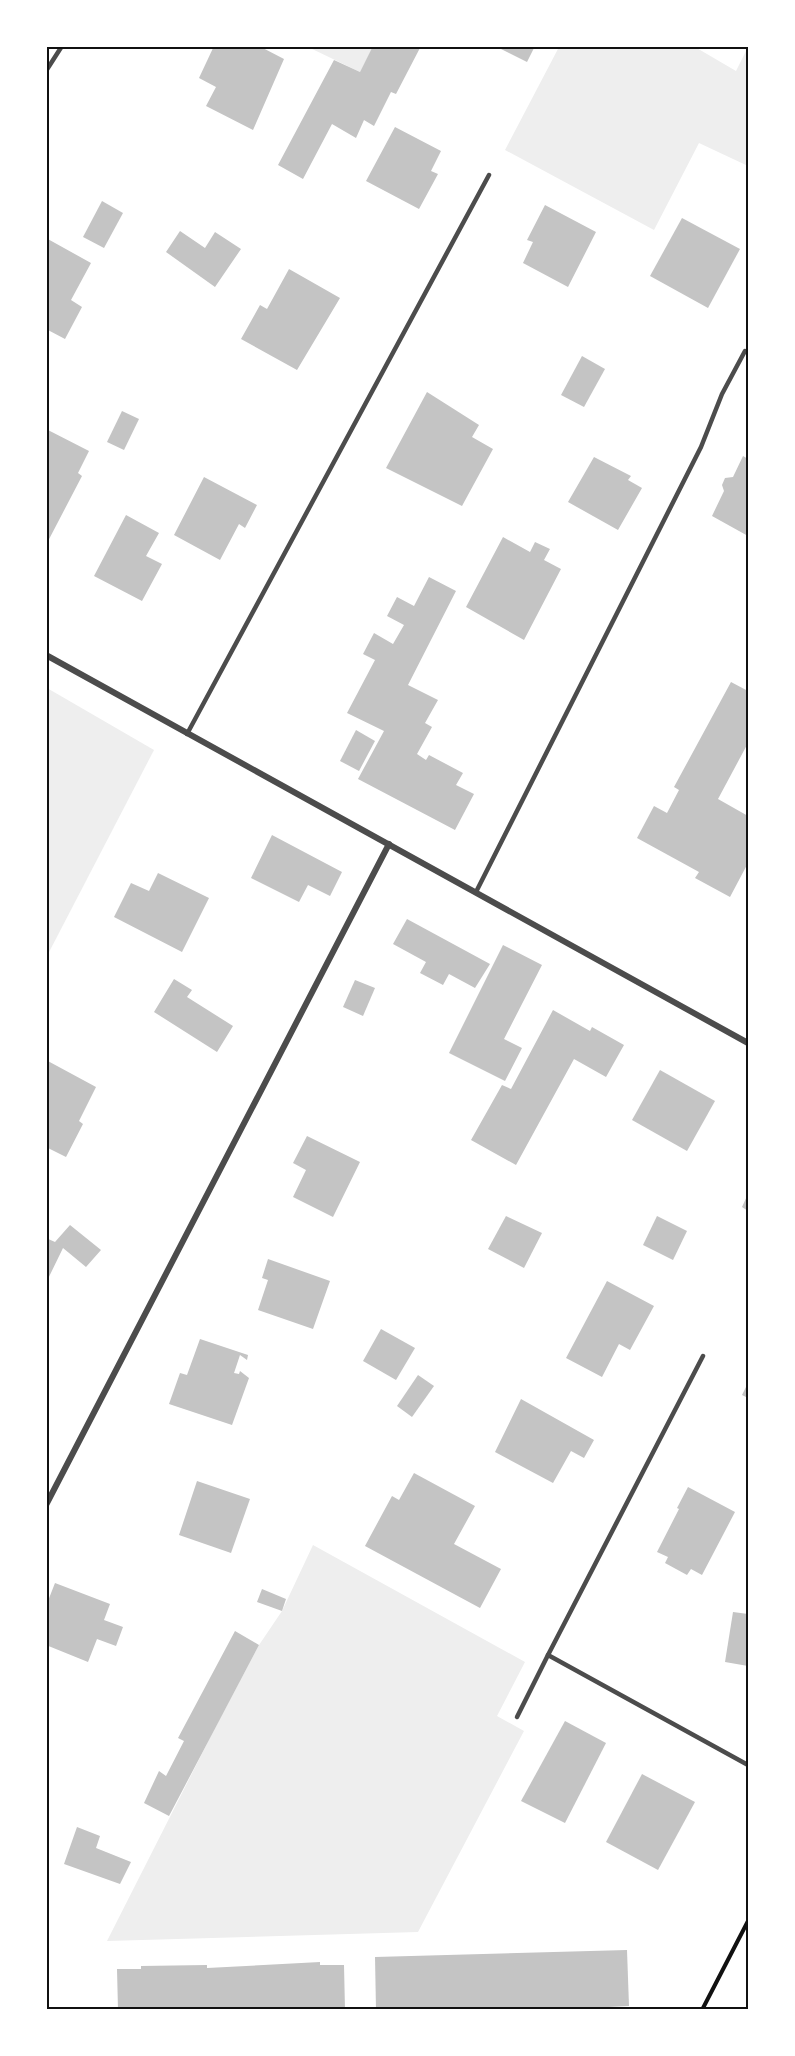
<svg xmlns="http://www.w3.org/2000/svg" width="795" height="2056" viewBox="0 0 795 2056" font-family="'Golos Text',sans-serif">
<rect width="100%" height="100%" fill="#fff"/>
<g fill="#eee">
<path d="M 308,47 L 373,47 L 360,72 Z"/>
<path d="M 559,47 L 695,47 L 736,71 L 748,47 L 748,166 L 699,143 L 654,230 L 505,150 Z"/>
<path d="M 47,688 L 154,750 L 47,956 Z"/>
<path d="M 313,1545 L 525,1662 L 497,1716 L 524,1731 L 418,1932 L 107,1941 L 215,1728 L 259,1645 L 282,1611 Z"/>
</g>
<g fill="#c4c4c4">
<path d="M 214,46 L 259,46 L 284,59 L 253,130 L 206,106 L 216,87 L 199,78 Z"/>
<path d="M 373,46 L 421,46 L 396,94 L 391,92 L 374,126 L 364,120 L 356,138 L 332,124 L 303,179 L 278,165 L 334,60 L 360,72 Z"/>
<path d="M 495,46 L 535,46 L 527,62 Z"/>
<path d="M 395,127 L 441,151 L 431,171 L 438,174 L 419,209 L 366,181 Z"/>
<path d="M 102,201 L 123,213 L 104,248 L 83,237 Z"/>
<path d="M 545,205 L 596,232 L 568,287 L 523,263 L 533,242 L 527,240 Z"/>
<path d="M 682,218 L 740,249 L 708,308 L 650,276 Z"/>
<path d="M 180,231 L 205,248 L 215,232 L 241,249 L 215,287 L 166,252 Z"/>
<path d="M 46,238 L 91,263 L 71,300 L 82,307 L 65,339 L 46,329 Z"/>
<path d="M 289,269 L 340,298 L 297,370 L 241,339 L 260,305 L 267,309 Z"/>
<path d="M 582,356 L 605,369 L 584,407 L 561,395 Z"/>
<path d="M 427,392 L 479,425 L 472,437 L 493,449 L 462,506 L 386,468 Z"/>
<path d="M 122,411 L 139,419 L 124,450 L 107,442 Z"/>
<path d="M 46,429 L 89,451 L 78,473 L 82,476 L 46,545 Z"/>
<path d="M 743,456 L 748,459 L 748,536 L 712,516 L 724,491 L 722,485 L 725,478 L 733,477 Z"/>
<path d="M 594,457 L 631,476 L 628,480 L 642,488 L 618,530 L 568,502 Z"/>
<path d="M 204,477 L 257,505 L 245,528 L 239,524 L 220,560 L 174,535 Z"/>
<path d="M 126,515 L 159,533 L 146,556 L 162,564 L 142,601 L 94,576 Z"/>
<path d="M 503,537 L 530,552 L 535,542 L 550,549 L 544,560 L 561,569 L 524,640 L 466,607 Z"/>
<path d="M 429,577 L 456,591 L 408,685 L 438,700 L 425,723 L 432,727 L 417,754 L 426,760 L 429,755 L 463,773 L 456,785 L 474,794 L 455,830 L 358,779 L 384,731 L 347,713 L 375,660 L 363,654 L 374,633 L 393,644 L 404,625 L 387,616 L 397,597 L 414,606 Z"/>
<path d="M 731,682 L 748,691 L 748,743 L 718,799 L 748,816 L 748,863 L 730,897 L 695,878 L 699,872 L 637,838 L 654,806 L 667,813 L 679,790 L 674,787 Z"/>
<path d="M 356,730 L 375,741 L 359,771 L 340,761 Z"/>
<path d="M 272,835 L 342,872 L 330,896 L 308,885 L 299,902 L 251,878 Z"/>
<path d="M 158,873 L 209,898 L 182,952 L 114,917 L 131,883 L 149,891 Z"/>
<path d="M 407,919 L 490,964 L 475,988 L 449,974 L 443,985 L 420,973 L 426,962 L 393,944 Z"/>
<path d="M 503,945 L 542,965 L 504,1039 L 522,1048 L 505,1081 L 449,1053 Z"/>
<path d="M 174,979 L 192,990 L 187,997 L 233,1026 L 217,1052 L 154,1012 Z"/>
<path d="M 355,980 L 375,988 L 363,1016 L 343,1007 Z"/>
<path d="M 553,1010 L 590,1031 L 592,1027 L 624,1045 L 606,1077 L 574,1059 L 516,1165 L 471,1140 L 502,1085 L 511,1089 Z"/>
<path d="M 46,1060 L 96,1087 L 79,1121 L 83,1124 L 66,1157 L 46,1147 Z"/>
<path d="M 660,1070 L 715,1101 L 687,1151 L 632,1120 Z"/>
<path d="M 307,1136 L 360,1162 L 333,1217 L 293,1197 L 306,1170 L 293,1163 Z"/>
<path d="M 748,1194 L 748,1211 L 742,1207 Z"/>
<path d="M 506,1216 L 542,1233 L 524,1268 L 488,1249 Z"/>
<path d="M 657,1216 L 687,1231 L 673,1260 L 643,1245 Z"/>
<path d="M 70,1225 L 101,1250 L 86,1267 L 63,1248 L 46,1283 L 46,1238 L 55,1242 Z"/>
<path d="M 268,1259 L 330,1281 L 313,1329 L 258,1310 L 268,1280 L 262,1278 Z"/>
<path d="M 607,1281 L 654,1306 L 630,1350 L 619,1344 L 602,1377 L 566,1358 Z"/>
<path d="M 381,1329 L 415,1348 L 396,1380 L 363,1361 Z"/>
<path d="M 200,1339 L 248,1355 L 247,1360 L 240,1355 L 234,1373 L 239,1374 L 240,1371 L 249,1378 L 232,1425 L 169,1404 L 180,1373 L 187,1375 Z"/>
<path d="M 418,1375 L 434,1386 L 412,1417 L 397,1406 Z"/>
<path d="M 748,1383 L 748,1398 L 742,1395 Z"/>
<path d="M 521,1399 L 594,1440 L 584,1458 L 571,1451 L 553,1483 L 495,1452 Z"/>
<path d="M 414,1473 L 475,1506 L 454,1544 L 501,1569 L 480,1608 L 365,1546 L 392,1496 L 399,1500 Z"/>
<path d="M 197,1481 L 250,1499 L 231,1553 L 179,1535 Z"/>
<path d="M 688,1487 L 735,1512 L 702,1575 L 691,1569 L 687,1575 L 665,1563 L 668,1557 L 657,1552 L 679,1509 L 677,1508 Z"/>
<path d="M 55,1583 L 110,1604 L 104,1620 L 123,1627 L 116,1646 L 97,1639 L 88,1662 L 46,1645 L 46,1606 Z"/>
<path d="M 262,1589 L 286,1599 L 282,1611 L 257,1602 Z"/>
<path d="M 733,1612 L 748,1614 L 748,1666 L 725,1662 Z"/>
<path d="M 235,1631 L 259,1645 L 169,1816 L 144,1803 L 159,1771 L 166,1776 L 184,1741 L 178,1738 Z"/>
<path d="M 565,1721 L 606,1743 L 565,1823 L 521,1801 Z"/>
<path d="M 642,1774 L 695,1802 L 658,1870 L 606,1842 Z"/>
<path d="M 77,1827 L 100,1836 L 96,1848 L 131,1862 L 120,1884 L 64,1864 Z"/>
<path d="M 627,1950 L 629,2006 L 568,2009 L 376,2010 L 375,1957 Z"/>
<path d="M 320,1962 L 320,1965 L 344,1965 L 345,2010 L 118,2010 L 117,1969 L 141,1969 L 141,1966 L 207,1965 L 207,1968 Z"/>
</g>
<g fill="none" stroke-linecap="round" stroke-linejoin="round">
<path stroke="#111" stroke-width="4" d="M 702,2010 L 748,1921"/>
<g stroke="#4c4c4c" stroke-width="4.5">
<path d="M 46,71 L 62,46"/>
<path d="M 187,734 L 489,175"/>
<path d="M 476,892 L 701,447 L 722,394 L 745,351"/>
<path d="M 548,1655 L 703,1356"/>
<path d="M 517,1717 L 548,1655 L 748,1765"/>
</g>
<g stroke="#4c4c4c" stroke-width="6">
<path d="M 46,655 L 748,1043"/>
<path d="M 46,1505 L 389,844"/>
</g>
</g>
<rect width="795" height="2056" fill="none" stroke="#ffffff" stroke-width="96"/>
<rect x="48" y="48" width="699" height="1960" fill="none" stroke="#111" stroke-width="2"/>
</svg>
